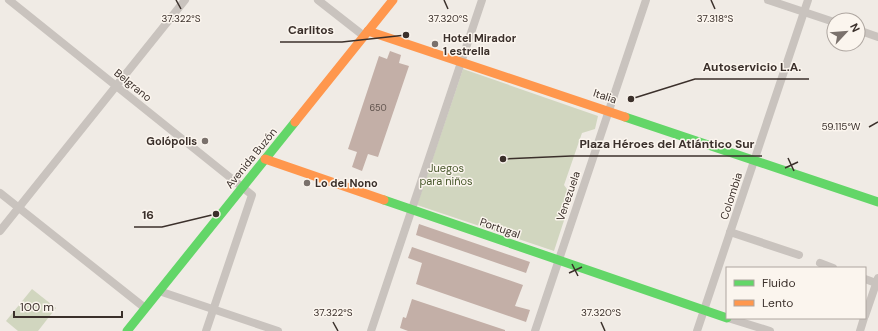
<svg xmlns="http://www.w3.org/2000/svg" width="878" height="331" viewBox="0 0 878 331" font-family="'DM Sans',sans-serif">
<rect width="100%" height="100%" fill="#f0ebe5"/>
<g fill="#d1d6bf">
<path d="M 463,69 L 598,116 L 595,129 L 582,133 L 564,185 L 572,196 L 554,251 L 417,205 Z"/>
<path d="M 32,289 L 56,308 L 38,331 L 18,331 L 6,321 Z"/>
</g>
<g fill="#c3afa7">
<path d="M 390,51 L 401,55 L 399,63 L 409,66 L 378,157 L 368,154 L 362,171 L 352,167 L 357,152 L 348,149 L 379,56 L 387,59 Z"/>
<path d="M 419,224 L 530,262 L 526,273 L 416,235 Z"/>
<path d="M 412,247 L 523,285 L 515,306 L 530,310 L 526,322 L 416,284 L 422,263 L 408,258 Z"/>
<path d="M 412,299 L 505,330 L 505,331 L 408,331 L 400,328 L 403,317 L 406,318 Z"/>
</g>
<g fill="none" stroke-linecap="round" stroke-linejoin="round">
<g stroke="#c9c3be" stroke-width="8">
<path d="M 9,0 L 252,195 L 206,331"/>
<path d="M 318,0 L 364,36"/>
<path d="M 768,0 L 834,22"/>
<path d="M 858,30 L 878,37"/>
<path d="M 0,193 L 145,308"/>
<path d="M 0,231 L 185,0"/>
<path d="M 730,232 L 799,255"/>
<path d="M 820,263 L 833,268"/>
<path d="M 865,279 L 876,283"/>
<path d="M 159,291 L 278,331"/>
<path d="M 865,316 L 878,278"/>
<path d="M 728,318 L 770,331"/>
<path d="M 371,331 L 482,0"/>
<path d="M 535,331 L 646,0"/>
<path d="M 697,331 L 808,0"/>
<path d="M 860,331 L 864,318"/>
</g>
<g stroke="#63d668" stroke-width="9">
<path d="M 625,117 L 878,202"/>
<path d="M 384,200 L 727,318"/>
<path d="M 127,331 L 295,122"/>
</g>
<g stroke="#ff974d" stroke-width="9">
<path d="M 368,31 L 625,117"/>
<path d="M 295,122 L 393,0"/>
<path d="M 265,159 L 384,200"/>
</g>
</g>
<path fill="none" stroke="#3b302b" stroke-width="1.5" d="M 176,0 L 181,9M 444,0 L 448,9M 711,0 L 715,9M 869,127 L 878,122M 788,158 L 794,171M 785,168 L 798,162M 572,264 L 578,276M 569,273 L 582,267M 333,322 L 338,331M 601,322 L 605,331"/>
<g fill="#7a716c" stroke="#fbf5ee" stroke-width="1.5">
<circle cx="435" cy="44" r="4"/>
<circle cx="205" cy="141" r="4"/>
<circle cx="307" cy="183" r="4"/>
</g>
<g text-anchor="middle" stroke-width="3" stroke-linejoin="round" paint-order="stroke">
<g font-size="9" fill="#5d504a">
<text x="378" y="111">650</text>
</g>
<g font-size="11" font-weight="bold" fill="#3b302b" stroke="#fbf5ee" text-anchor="start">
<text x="443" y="42">Hotel Mirador<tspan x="443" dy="13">1 estrella</tspan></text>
<text x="197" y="145" text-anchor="end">Golópolis</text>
<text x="315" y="187">Lo del Nono</text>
</g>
<g font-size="11" fill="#3b302b" stroke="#fbf5ee">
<text transform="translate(133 85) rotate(39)" y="4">Belgrano</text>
<text transform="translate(605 96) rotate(18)" y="4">Italia</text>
<text transform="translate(251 158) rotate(-51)" y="4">Avenida Buzón</text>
<text transform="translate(568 196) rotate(-71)" y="4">Venezuela</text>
<text transform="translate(731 196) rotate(-72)" y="4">Colombia</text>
<text transform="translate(500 228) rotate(19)" y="4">Portugal</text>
</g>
<g font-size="11" fill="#4a5a2e" stroke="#fbf5ee">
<text x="446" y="172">Juegos<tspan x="446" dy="13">para niños</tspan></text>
</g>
</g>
<g font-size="10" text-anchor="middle" fill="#3b302b" stroke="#fbf5ee" stroke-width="3" stroke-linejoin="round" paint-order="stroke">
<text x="181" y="22">37.322°S</text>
<text x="448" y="22">37.320°S</text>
<text x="715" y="22">37.318°S</text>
<text x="841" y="130">59.115°W</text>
<text x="333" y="316">37.322°S</text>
<text x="601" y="316">37.320°S</text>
</g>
<path fill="none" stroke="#3b302b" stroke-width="1.5" d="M406 35L342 42H280M631 99L695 79H809M503 159L571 156H762M216 214L162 227H134"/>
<g fill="#3b302b" stroke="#fbf5ee" stroke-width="1.5">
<circle cx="406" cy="35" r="4"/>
<circle cx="631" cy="99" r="4"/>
<circle cx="503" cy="159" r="4"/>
<circle cx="216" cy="214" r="4"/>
</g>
<g font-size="12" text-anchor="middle" font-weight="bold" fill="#3b302b" stroke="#fbf5ee" stroke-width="3" stroke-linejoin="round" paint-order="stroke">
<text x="311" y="34">Carlitos</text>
<text x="752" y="71">Autoservicio L.A.</text>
<text x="667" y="148">Plaza Héroes del Atlántico Sur</text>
<text x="148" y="219">16</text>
</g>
<rect x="726" y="267" width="140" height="52" fill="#fbf5ee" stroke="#aea6a0"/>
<rect x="734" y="280" width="20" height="6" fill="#63d668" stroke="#aea6a0"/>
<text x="762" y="287" font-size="12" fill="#3b302b">Fluido</text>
<rect x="734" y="300" width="20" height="6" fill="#ff974d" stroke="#aea6a0"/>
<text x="762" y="307" font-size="12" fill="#3b302b">Lento</text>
<g transform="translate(846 32) rotate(64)"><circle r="19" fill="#fbf5ee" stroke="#aea6a0"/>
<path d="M0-3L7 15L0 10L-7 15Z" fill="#7a716c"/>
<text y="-6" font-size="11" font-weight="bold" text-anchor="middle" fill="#3b302b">N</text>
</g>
<path d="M14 311v6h108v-6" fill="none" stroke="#3b302b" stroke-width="2"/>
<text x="20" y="311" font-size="12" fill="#3b302b" stroke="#fbf5ee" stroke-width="3" paint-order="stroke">100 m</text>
</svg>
